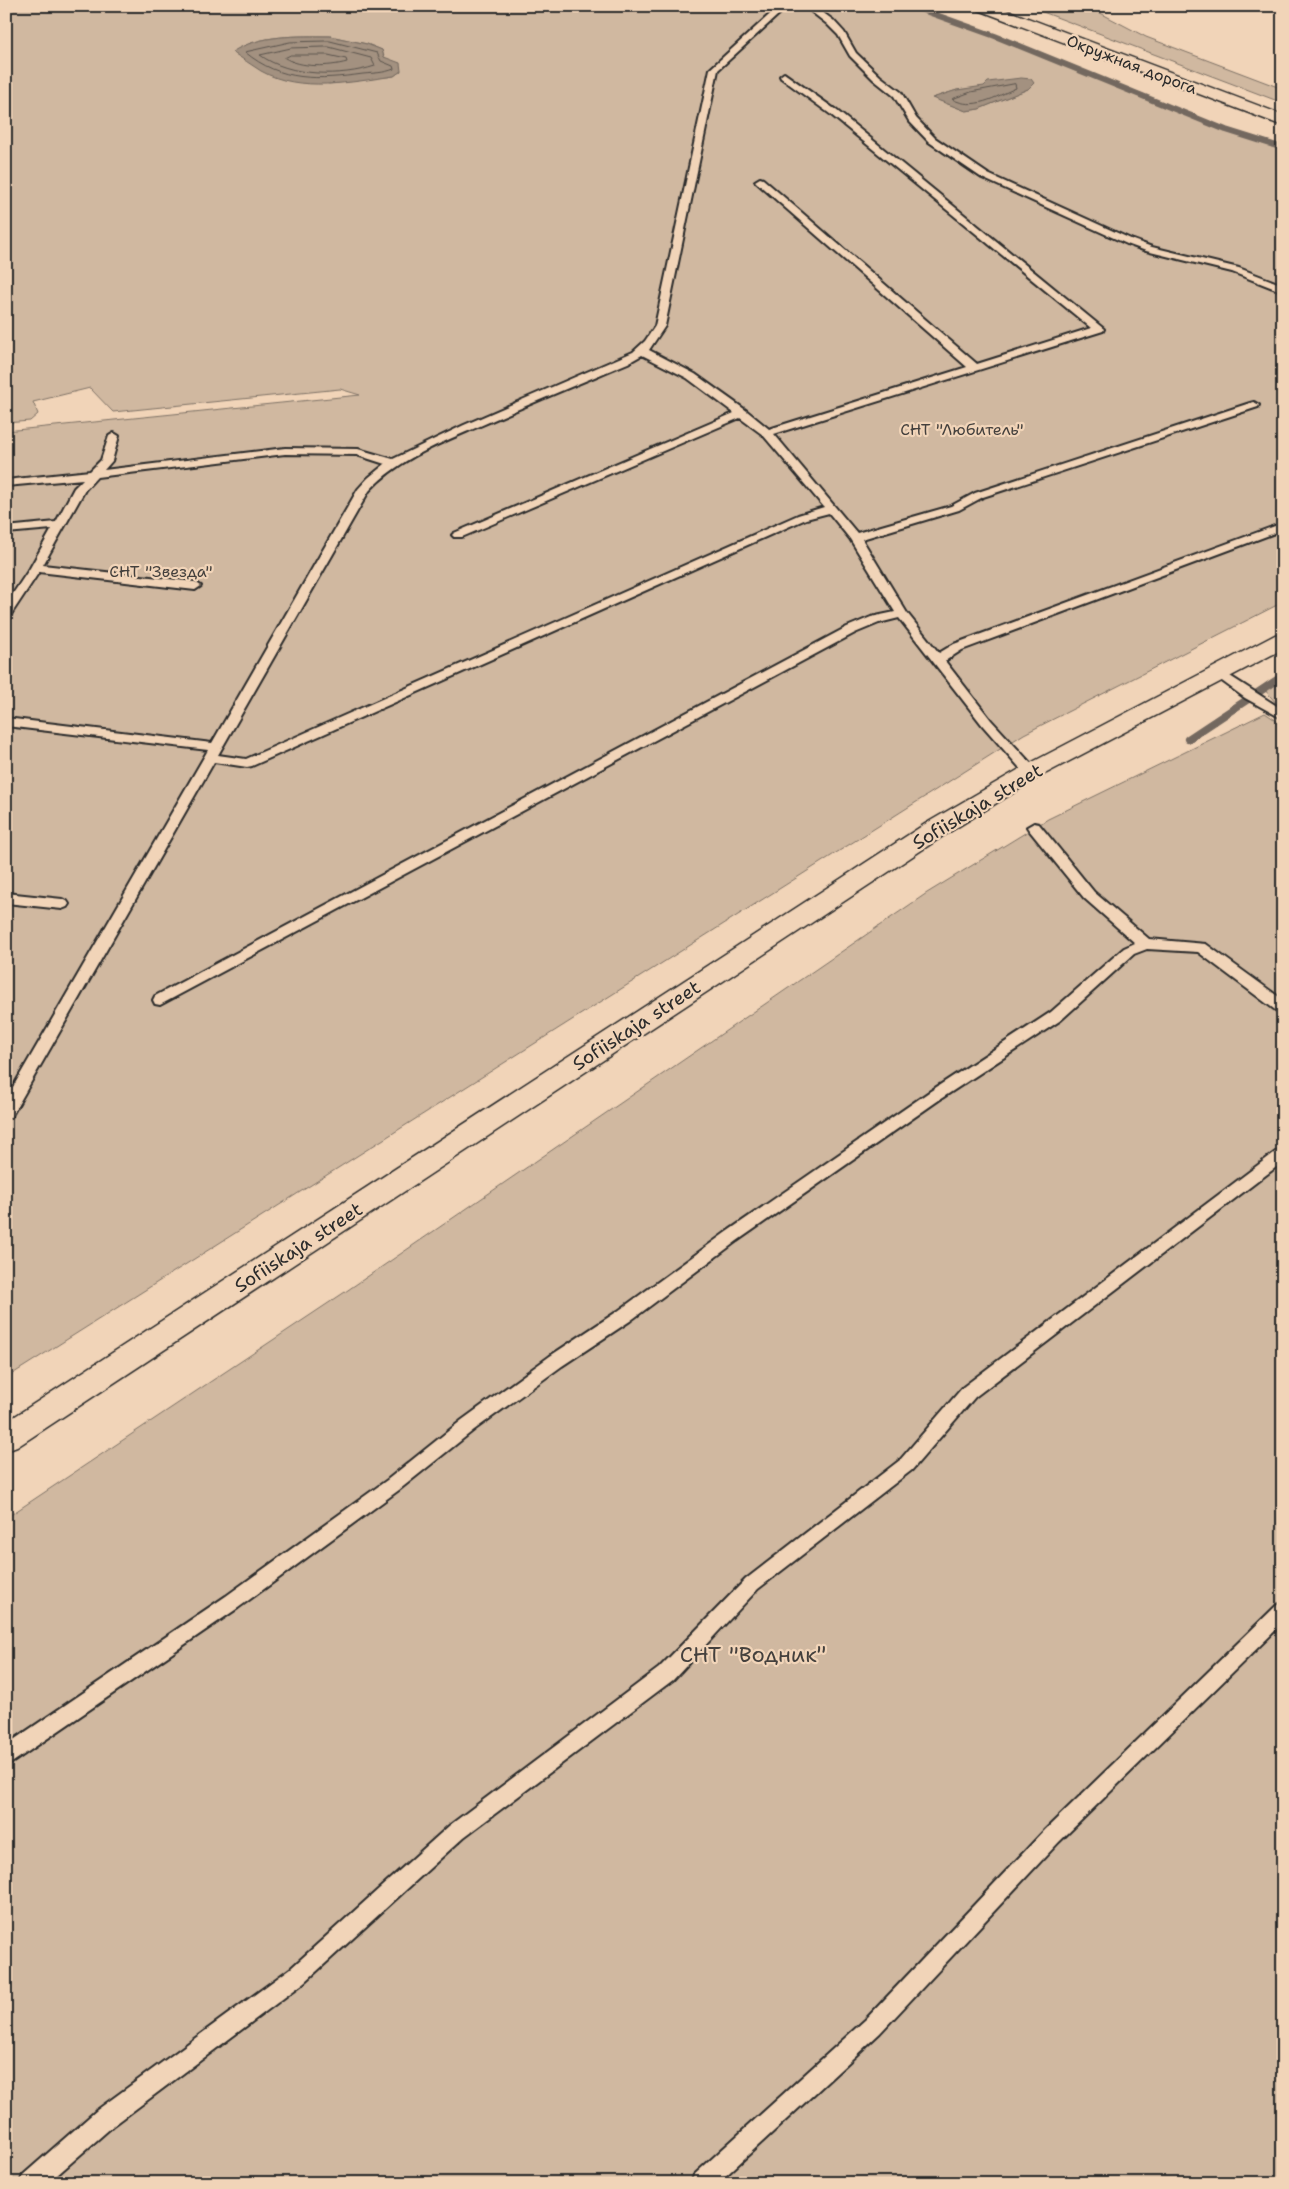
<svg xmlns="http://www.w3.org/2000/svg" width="1289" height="2189" viewBox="0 0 1289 2189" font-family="'Shantell Sans',sans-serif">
<rect width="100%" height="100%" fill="#f1d4b8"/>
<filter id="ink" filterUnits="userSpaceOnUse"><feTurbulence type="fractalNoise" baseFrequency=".02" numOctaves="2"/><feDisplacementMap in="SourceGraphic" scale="10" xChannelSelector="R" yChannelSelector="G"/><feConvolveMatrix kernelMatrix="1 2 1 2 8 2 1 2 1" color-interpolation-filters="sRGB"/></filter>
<g filter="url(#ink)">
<g fill="#d0b8a0" stroke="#7e7266" fill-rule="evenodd">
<path d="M 6,6 L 911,6 L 995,36 L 1226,130 L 1283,148 L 1283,602 L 1024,734 L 6,1378 L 6,431 L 360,395 L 340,389 L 113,412 L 90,388 L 33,402 L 38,414 L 30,421 L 6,423 ZM 330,36 L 367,44 L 382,50 L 384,57 L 401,71 L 394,76 L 329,84 L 245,59 L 233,52 C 259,34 299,36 330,36 ZM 1034,83 L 1028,89 L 979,109 L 966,111 L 933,98 L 957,90 Z"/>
<path d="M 1027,6 L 1087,6 L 1146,37 L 1283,89 L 1283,103 Z"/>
<path d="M 1283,676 L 1283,707 L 1277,704 L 1263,688 Z"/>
<path d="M 1265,713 L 1283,725 L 1283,2183 L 6,2183 L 6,1518 L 345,1292 L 927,893 L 1048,819 Z"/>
</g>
<g fill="#a39180" stroke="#73685e">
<path d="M 330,36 L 367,44 L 382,50 L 384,57 L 400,63 L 401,71 L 394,76 C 352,82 300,93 261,71 C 251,65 242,58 232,52 C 260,34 298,36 330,36 Z"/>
<path d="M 1021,78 L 1031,79 L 1034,83 L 1028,89 L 979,109 L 966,111 L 932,98 L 957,90 L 984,86 L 988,82 Z"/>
</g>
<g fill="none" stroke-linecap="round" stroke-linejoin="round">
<g stroke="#5b544d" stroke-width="1">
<path d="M 330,41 L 377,53 L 381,61 L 393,66 L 394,69 C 384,73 374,73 363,74 C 319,80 281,82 245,52 L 290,42 Z"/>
<path d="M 329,47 L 371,58 L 375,66 C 341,77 290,77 260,55 L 291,48 Z"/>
<path d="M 291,55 L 328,55 L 346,59 L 347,62 C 329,67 301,68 285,58 Z"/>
<path d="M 1015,84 L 1016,88 C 995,97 974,111 952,99 L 971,92 Z"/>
</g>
<path stroke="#73685e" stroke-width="6" d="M 911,6 L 995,36 L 1226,130 L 1283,148"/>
<path stroke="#73685e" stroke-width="8" d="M 1188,739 L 1283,676"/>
<g stroke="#2b2b2b" stroke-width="4">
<g id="lane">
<path d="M 779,6 L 788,6 L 718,70 L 665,326 L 649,350 L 695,374 L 747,411 L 769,429 L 967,367 L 757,183 L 755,181 L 760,178 L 763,179 L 977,364 L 1091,328 L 830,114 L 781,78 L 780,76 L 784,73 L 836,110 L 1104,329 L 1103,331 L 774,434 L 857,533 L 951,506 L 975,493 L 1250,403 L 1254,402 L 1259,405 L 1258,407 L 983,497 L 959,510 L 862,539 L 907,613 L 939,653 L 954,644 L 1283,523 L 1283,530 L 962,650 L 945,661 L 991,720 L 1036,769 L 1038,772 L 1036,775 L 1026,775 L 983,726 L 899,618 L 879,623 L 855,633 L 160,1005 L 155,1004 L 153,1000 L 155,996 L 847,627 L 871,617 L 895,612 L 850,539 L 829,513 L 806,519 L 252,766 L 247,767 L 214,762 L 11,1117 L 6,1118 L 6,1099 L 208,750 L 6,726 L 6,718 L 212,743 L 358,489 L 368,478 L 385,464 L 357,455 L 285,454 L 97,477 L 85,490 L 43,565 L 195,582 L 201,586 L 195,590 L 39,572 L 10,616 L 6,617 L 6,604 L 30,568 L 52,529 L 6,533 L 6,527 L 56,522 L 74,488 L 83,479 L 6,486 L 6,480 L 90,471 L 101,460 L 109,436 L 114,433 L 119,436 L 112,461 L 104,470 L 285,448 L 358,449 L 393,459 L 464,425 L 633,352 L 645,341 L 655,326 L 710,69 ZM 642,355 L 687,378 L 734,413 L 454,533 L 452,535 L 454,537 L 462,537 L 740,418 L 763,435 L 824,507 L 798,515 L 246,759 L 218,755 L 369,491 C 398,459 441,443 480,426 C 529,404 578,384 628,363 Z"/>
<path d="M 804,6 L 814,6 L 833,20 L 844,32 L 856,53 L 880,76 L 901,92 L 916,118 L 935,138 L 988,174 L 1133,240 L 1152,247 L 1239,268 L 1283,285 L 1283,292 L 1232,272 L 1146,251 L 1127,244 L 982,178 L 929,142 L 909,121 L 894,96 L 874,80 L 850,56 L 838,35 L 827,24 Z"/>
<path d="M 1219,669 L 1283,710 L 1283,719 L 1245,698 L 1215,676 L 1213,673 Z"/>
<path d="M 1034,823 L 1039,824 L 1094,892 L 1149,939 L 1206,944 L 1283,1000 L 1283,1013 L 1278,1012 L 1198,952 L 1147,949 L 1134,954 L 1061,1020 L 939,1100 L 737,1241 L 630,1321 L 562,1366 L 474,1430 L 399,1490 L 238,1608 L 13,1762 L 6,1765 L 6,1745 L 226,1596 L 387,1480 L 462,1420 L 550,1356 L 618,1311 L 725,1233 L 929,1092 L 1051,1012 L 1124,948 L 1135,943 L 1084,898 L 1029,830 L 1027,827 Z"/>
<path d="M 6,893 L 62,899 L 67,901 L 69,904 L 67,907 L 62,909 L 6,903 Z"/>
<path d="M 1283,1148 L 1283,1162 L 975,1397 L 912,1470 L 758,1589 L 673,1680 L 464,1837 L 305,1982 L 113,2126 L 48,2183 L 20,2183 L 23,2175 L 97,2110 L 291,1968 L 450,1825 L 659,1668 L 746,1579 L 900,1460 L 963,1387 L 1278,1150 Z"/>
<path d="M 1283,1603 L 1283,1623 L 1059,1842 L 880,2033 L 718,2183 L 691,2183 L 694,2175 L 866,2019 L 1045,1830 L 1277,1605 Z"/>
</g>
</g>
<g stroke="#2b2b2b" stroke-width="3">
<path id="secondary" d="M 1283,633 L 1283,649 L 1039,777 L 943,836 L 17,1447 L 6,1451 L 6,1422 L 925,824 L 1023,767 L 1275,635 Z"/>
</g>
<g stroke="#2b2b2b" stroke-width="3">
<path id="primary" d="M 974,6 L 996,6 L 1283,115 L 1283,126 L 976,9 Z"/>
</g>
<use href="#lane" fill="#f1d4b8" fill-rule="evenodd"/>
<use href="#secondary" fill="#f1d4b8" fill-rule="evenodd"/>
<use href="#primary" fill="#f1d4b8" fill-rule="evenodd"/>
</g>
<path fill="#a08d7d" stroke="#2b2b2b" d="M 725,6 L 744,6 L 735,10 Z"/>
<path fill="#827366" stroke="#2b2b2b" d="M 735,6 L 744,6 L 735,10 Z"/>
</g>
<g text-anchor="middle" stroke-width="4.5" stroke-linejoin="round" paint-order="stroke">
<g font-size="16" fill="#2b2b2b" stroke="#f1d4b8">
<text transform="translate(1132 64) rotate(21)" y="6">Окружная дорога</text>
</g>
<g font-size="16" fill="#44403d" stroke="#f1d4b8">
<text x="962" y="435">СНТ "Любитель"</text>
<text x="161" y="577">СНТ "Звезда"</text>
</g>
<g font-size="19" fill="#2b2b2b" stroke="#f1d4b8">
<text transform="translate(977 806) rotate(-31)" y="7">Sofiiskaja street</text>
<text transform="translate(636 1025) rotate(-33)" y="7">Sofiiskaja street</text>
<text transform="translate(298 1247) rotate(-33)" y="7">Sofiiskaja street</text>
</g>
<g font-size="22" fill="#44403d" stroke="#f1d4b8">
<text x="753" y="1662">СНТ "Водник"</text>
</g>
</g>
<rect width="1289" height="2189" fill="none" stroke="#f1d4b8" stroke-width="25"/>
<rect x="12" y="12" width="1264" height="2164" fill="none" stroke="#2b2b2b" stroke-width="2" filter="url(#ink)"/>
</svg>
